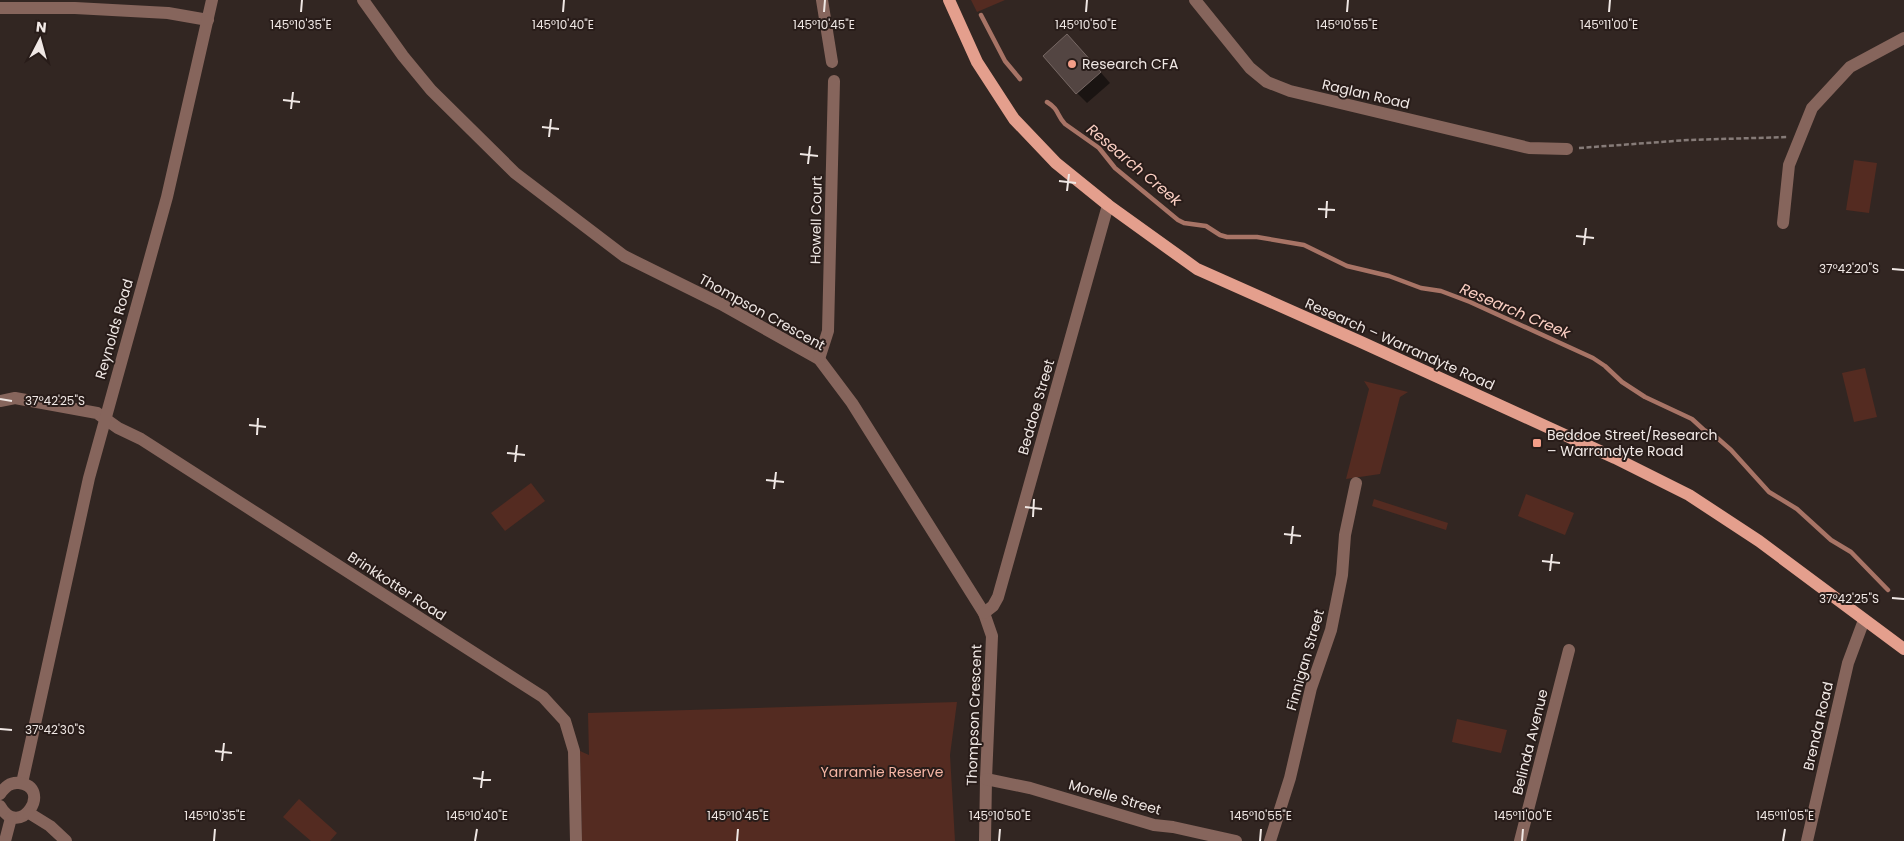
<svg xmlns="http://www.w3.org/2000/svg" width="1904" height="841" viewBox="0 0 1904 841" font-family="Poppins,sans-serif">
<rect width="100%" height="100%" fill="#322622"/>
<g fill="#542b21">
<path d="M 971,0 L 1005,0 L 977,12 Z"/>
<path d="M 1854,160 L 1877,163 L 1869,213 L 1846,210 Z"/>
<path d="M 1865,368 L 1877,417 L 1854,422 L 1842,373 Z"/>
<path d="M 1364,381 L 1408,392 L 1400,397 L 1380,474 L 1346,479 L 1369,389 Z"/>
<path d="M 531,483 L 545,501 L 505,531 L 491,513 Z"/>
<path d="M 1526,494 L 1574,513 L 1565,535 L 1518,516 Z"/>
<path d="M 1374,499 L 1448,523 L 1446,530 L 1372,506 Z"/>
<path d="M 957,702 L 950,755 L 955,841 L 582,841 L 580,751 L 589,755 L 588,713 Z"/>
<path d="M 1457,719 L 1507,730 L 1501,753 L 1452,742 Z"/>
<path d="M 299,799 L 337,833 L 330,841 L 311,841 L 283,817 Z"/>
</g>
<path fill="#0007" d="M 1078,46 L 1110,83 L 1087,103 L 1077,93 Z"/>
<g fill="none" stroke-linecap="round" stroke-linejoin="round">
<g stroke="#a87466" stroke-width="4.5">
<path d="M 981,15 L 1005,61 L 1020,79"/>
<path d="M 1047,102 C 1060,110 1056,115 1065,124 L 1099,148 L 1115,168 L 1178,220 L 1184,223 L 1206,226 L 1220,235 L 1227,237 L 1257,237 L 1304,245 L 1347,266 L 1389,276 L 1421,288 L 1441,291 L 1470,302 L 1593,358 L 1605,366 L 1622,382 L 1645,397 L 1692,419 L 1704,430 L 1715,436 L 1731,450 L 1769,492 L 1797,509 L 1831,540 L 1851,552 L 1888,590"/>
</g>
</g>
<path fill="#534542" stroke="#776864" d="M 1067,34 L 1101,72 L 1076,94 L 1043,56 Z"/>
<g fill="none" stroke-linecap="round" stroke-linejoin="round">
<path stroke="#867b78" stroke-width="2.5" stroke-dasharray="5 2.5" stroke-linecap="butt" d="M 1579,148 L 1688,140 L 1788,137"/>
<g stroke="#86655c" stroke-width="12">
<path d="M 363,0 L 403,56 L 431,90 L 515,173 L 624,256 L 721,304 L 819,359 L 852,403 L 984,613 L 992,636 L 986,779 L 985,841"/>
<path d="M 822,0 L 832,62"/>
<path d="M 1195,0 L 1250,68 L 1267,82 L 1290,91 L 1529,148 L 1567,149"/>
<path d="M 0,8 L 75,8 L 168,13 L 208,20"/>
<path d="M 1783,223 L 1789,165 L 1812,108 L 1850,67 L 1904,38"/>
<path d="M 819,359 L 828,331 L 834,81"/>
<path d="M 0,401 L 15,398 L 97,413 L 118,428 L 141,439 L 543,697 L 565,721 L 574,751 L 576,841"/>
<path d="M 984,613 L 993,606 L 998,597 L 1108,205"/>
<path d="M 986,779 L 1030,788 L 1154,825 L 1173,827 L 1236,841"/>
<path d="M 22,783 L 89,478 L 167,197 L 212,0"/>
<path d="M 0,794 C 5,787 10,782 19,783 C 54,787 20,841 0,806"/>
<path d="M 29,813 L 50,826 L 66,841"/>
<path d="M 5,841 L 11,818"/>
<path d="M 1270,841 L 1290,778 L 1311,688 L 1331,630 L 1342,575 L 1345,535 L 1356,483"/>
<path d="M 1520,841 L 1569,650"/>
<path d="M 1807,841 L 1848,663 L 1864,620"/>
</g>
<path stroke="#e49f8d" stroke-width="12" d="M 949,0 L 977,62 L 1014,119 L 1056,163 L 1108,205 L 1197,269 L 1361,342 L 1615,458 L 1689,495 L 1759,541 L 1904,649"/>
</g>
<path fill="none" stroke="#f0e8e5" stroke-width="2" d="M 301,12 L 302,0M 563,12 L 564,0M 824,12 L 825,0M 1086,12 L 1087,0M 1347,12 L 1348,0M 1609,12 L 1610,0M 283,100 L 300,102M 291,109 L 293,92M 542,127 L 559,129M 549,137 L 551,119M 800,154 L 818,156M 808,164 L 810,146M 1059,181 L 1076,183M 1067,191 L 1069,174M 1318,209 L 1335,210M 1326,218 L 1327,201M 1576,236 L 1594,238M 1584,245 L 1586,228M 1892,269 L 1904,270M 0,399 L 12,401M 249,425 L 266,427M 257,435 L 258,418M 507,453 L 525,455M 515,462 L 517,445M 766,480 L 784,482M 774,489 L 776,472M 1025,507 L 1042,509M 1033,517 L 1034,499M 1284,534 L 1301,536M 1291,544 L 1293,526M 1542,561 L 1560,563M 1550,571 L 1552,554M 1892,598 L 1904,599M 0,729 L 12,730M 215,751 L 232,753M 222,761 L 224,743M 473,778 L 491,780M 481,788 L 483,771M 214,841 L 215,829M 475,841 L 477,829M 737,841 L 738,829M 999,841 L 1000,829M 1260,841 L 1261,829M 1522,841 L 1523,829M 1783,841 L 1785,829"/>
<g fill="#f49e88" stroke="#281c19" stroke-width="2">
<circle cx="1072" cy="64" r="5"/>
<rect x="1532" y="438" width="10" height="10" rx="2.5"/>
</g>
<g text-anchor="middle" stroke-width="4" stroke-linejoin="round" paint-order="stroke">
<g font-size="14" fill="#f0e8e5" stroke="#281c19" text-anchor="start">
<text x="1082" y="69">Research CFA</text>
<text x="1547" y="440">Beddoe Street/Research<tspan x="1547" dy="16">– Warrandyte Road</tspan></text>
</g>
<g font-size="14" fill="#f0e8e5" stroke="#281c19">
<text transform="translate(1366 94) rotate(13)" y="5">Raglan Road</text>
<text transform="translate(816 220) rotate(-89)" y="5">Howell Court</text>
<text transform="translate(762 312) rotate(29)" y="5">Thompson Crescent</text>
<text transform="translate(114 329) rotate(-74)" y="5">Reynolds Road</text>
<text transform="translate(1400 344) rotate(24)" y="5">Research – Warrandyte Road</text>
<text transform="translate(1036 407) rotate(-74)" y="5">Beddoe Street</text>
<text transform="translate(397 586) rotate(33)" y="5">Brinkkotter Road</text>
<text transform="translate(1305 660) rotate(-74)" y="5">Finnigan Street</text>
<text transform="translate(974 715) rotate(-88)" y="5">Thompson Crescent</text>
<text transform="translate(1818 726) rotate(-77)" y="5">Brenda Road</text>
<text transform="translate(1530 742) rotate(-76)" y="5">Belinda Avenue</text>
<text transform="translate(1115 797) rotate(16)" y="5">Morelle Street</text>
</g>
<g font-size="14" fill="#f5b5a4" stroke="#281c19">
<text x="882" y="777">Yarramie Reserve</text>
</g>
<g font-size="15" font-style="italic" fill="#fcd0c4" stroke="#281c19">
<text transform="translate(1134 165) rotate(40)" y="5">Research Creek</text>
<text transform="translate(1515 311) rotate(23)" y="5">Research Creek</text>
</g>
</g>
<g font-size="12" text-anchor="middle" fill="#f0e8e5" stroke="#281c19" stroke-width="4" stroke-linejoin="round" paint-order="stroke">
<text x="301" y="29">145°10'35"E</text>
<text x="563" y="29">145°10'40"E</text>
<text x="824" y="29">145°10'45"E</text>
<text x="1086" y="29">145°10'50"E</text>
<text x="1347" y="29">145°10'55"E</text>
<text x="1609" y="29">145°11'00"E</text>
<text x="1849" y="273">37°42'20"S</text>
<text x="55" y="405">37°42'25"S</text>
<text x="1849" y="603">37°42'25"S</text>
<text x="55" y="734">37°42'30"S</text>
<text x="215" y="820">145°10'35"E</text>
<text x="477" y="820">145°10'40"E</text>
<text x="738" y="820">145°10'45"E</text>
<text x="1000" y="820">145°10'50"E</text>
<text x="1261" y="820">145°10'55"E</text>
<text x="1523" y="820">145°11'00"E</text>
<text x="1785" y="820">145°11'05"E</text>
</g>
<g transform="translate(40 40) rotate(6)" stroke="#281c19" stroke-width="4" paint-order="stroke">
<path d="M0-4L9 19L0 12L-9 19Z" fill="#f0e8e5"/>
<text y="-8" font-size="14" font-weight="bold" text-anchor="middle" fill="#f0e8e5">N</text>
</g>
</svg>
